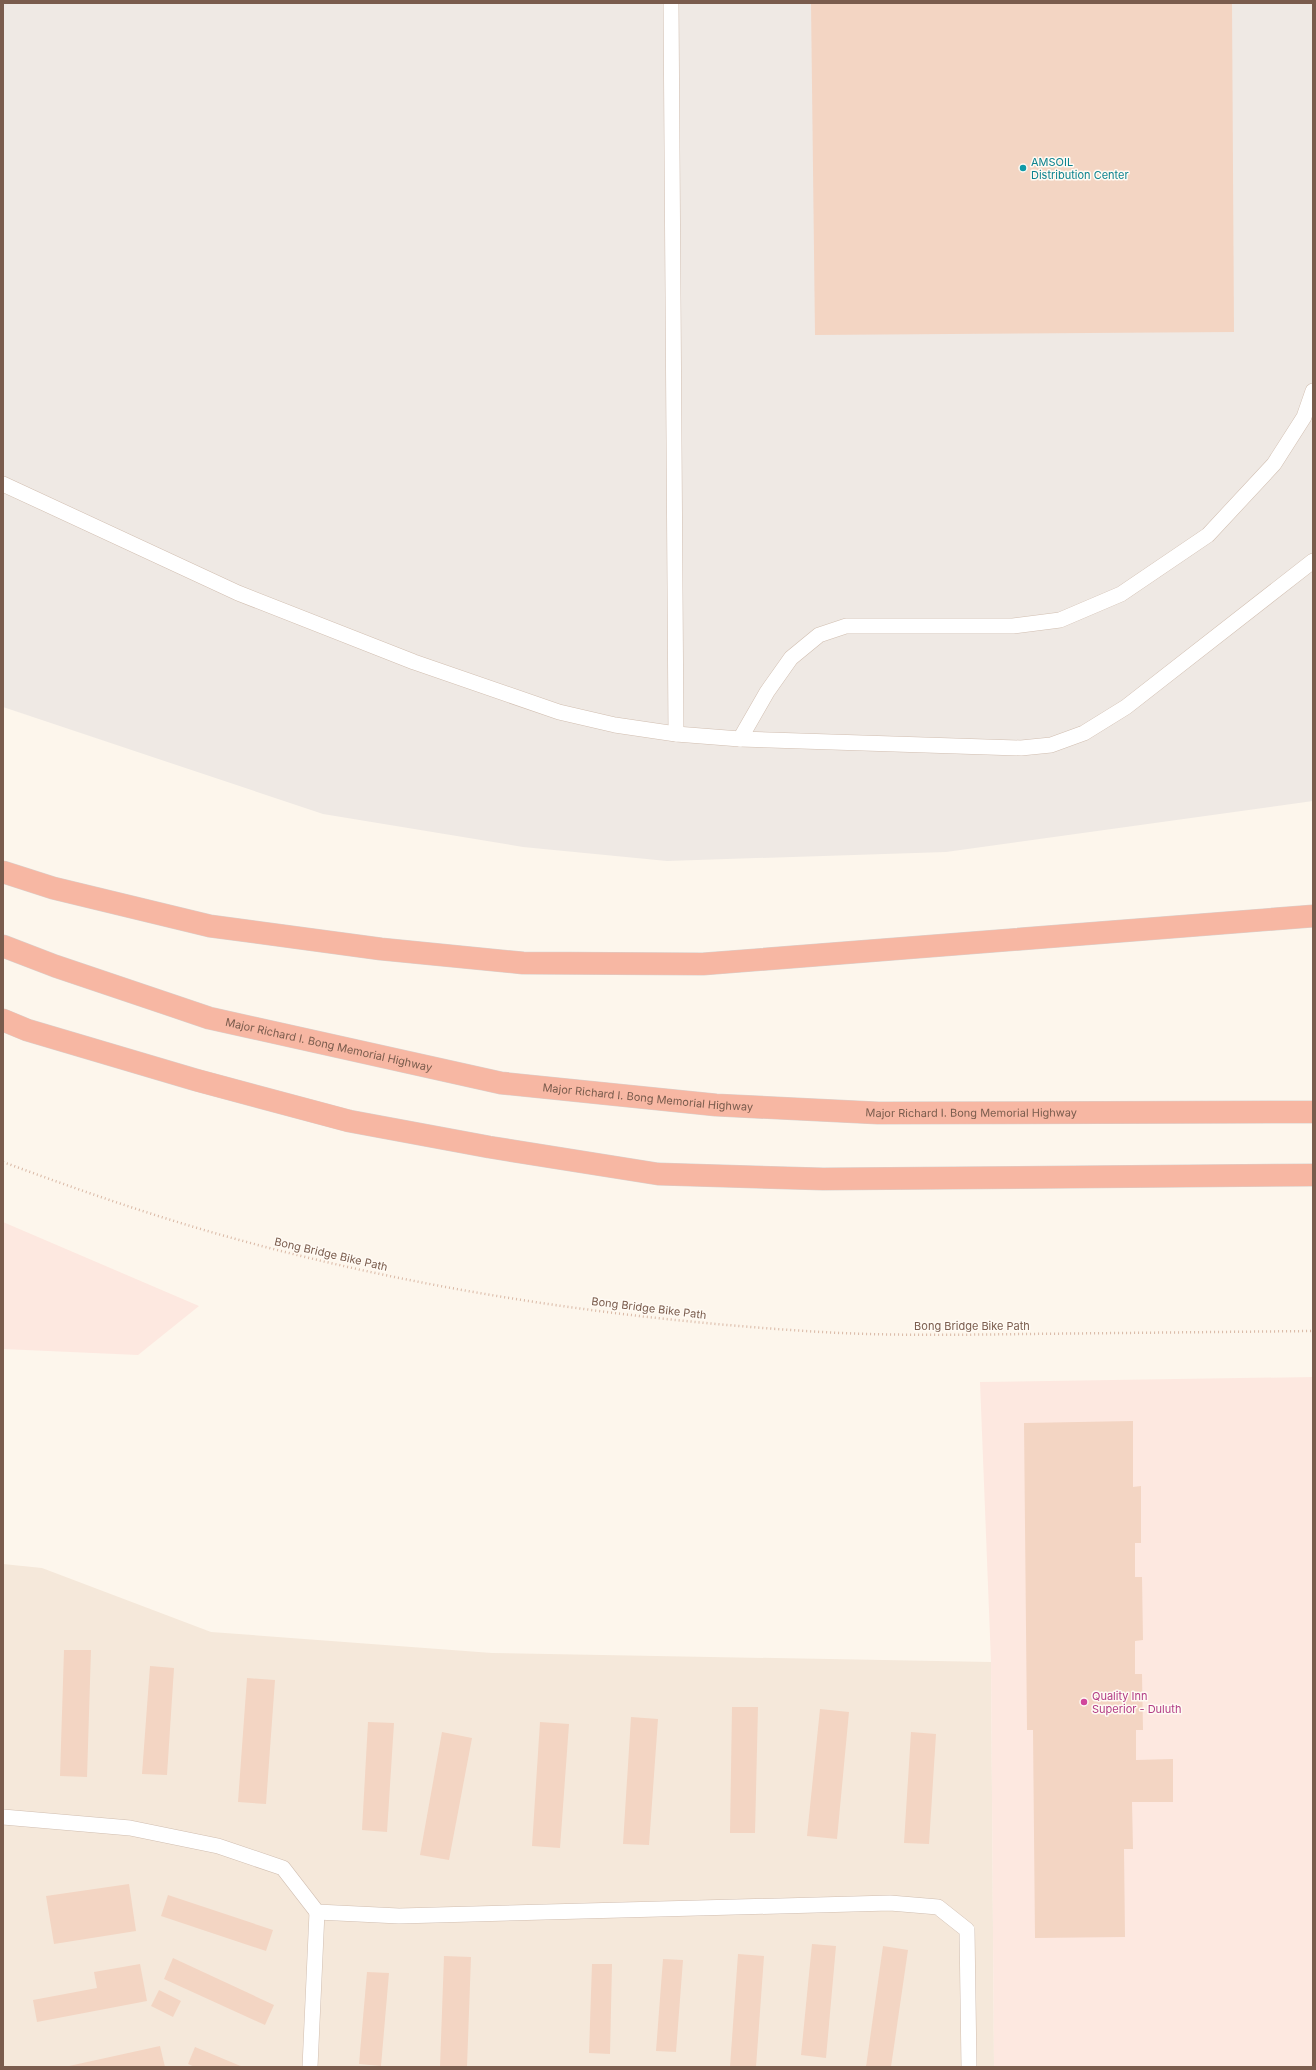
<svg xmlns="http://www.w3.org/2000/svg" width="1316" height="2070" viewBox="0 0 1316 2070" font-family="Inter,sans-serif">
<rect width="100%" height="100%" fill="#fdf6ec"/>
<path fill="#f5e8da" d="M 3,1564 L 42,1568 L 211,1632 L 492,1653 L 991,1662 L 994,2067 L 3,2067 Z"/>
<g fill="#fde8e0">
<path d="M 3,1222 L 199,1306 L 138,1355 L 3,1349 Z"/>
<path d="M 1313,1377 L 1313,2067 L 994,2067 L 991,1662 L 980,1382 Z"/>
</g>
<path fill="#efe9e4" d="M 3,3 L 1313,3 L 1313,801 L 946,852 L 667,861 L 523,847 L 323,814 L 3,707 Z"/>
<g fill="#f3d5c3">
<path d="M 811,3 L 1232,3 L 1234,332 L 815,335 Z"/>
<path d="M 1133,1421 L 1133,1487 L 1141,1486 L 1141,1543 L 1135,1543 L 1135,1577 L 1142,1577 L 1143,1640 L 1135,1641 L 1135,1674 L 1142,1674 L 1143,1730 L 1136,1730 L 1136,1760 L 1173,1759 L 1173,1802 L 1132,1802 L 1133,1849 L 1124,1849 L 1125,1937 L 1035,1938 L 1033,1730 L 1027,1730 L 1024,1423 Z"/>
<path d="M 64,1650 L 91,1650 L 87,1777 L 60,1776 Z"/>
<path d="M 150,1666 L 174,1668 L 167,1775 L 142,1774 Z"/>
<path d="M 247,1678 L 275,1680 L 266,1804 L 238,1802 Z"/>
<path d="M 732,1707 L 758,1707 L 755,1833 L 730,1833 Z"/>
<path d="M 820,1709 L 849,1712 L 837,1839 L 807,1836 Z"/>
<path d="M 631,1717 L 658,1719 L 649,1845 L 623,1844 Z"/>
<path d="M 368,1722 L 394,1723 L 387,1832 L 362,1830 Z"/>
<path d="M 540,1722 L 569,1724 L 560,1848 L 532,1846 Z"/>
<path d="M 442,1732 L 472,1738 L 449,1860 L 420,1855 Z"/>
<path d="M 911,1732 L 936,1734 L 929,1844 L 904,1843 Z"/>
<path d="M 129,1884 L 136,1931 L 54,1944 L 46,1896 Z"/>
<path d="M 168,1895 L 273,1930 L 266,1951 L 161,1916 Z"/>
<path d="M 812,1944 L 836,1946 L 826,2058 L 801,2055 Z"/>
<path d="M 883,1946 L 908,1950 L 891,2067 L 866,2067 Z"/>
<path d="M 738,1954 L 764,1956 L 756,2067 L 730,2067 Z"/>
<path d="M 444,1956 L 471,1957 L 467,2067 L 440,2067 Z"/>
<path d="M 173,1958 L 274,2005 L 265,2025 L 164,1979 Z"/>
<path d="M 663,1959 L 683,1960 L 676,2052 L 656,2051 Z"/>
<path d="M 140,1964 L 147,2001 L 37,2022 L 33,2000 L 97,1988 L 94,1972 Z"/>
<path d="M 592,1964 L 612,1964 L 610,2054 L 589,2053 Z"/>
<path d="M 367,1972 L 389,1973 L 381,2066 L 359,2064 Z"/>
<path d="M 159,1990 L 181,2001 L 173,2017 L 151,2006 Z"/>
<path d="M 160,2046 L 165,2067 L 69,2067 L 69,2066 Z"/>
<path d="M 195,2047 L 243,2067 L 195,2067 L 188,2064 Z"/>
</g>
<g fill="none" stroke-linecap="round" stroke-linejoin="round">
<g stroke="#d1beb0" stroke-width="16">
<g id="lane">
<path d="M 671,3 L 676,734"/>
<path d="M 3,484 L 238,593 L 414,662 L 559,712 L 615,725 L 676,734 L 740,739 L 1021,748 L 1051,745 L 1084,733 L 1126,707 L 1313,561"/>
<path d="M 740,739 L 767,692 L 791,658 L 819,635 L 846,626 L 1013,626 L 1060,620 L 1121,594 L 1208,535 L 1274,464 L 1304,417 L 1313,391"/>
<path d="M 3,1817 L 130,1828 L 218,1846 L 283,1868 L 317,1912 L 399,1916 L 890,1903 L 938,1907 L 967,1930 L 969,2067"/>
<path d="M 310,2067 L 317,1912"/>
</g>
</g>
<g stroke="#dad1cd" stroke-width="23">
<g id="highway">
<path d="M 3,872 L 53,888 L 210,926 L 381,949 L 523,963 L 703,964 L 1313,916"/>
<path id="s1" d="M 3,946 L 55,966 L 209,1018 L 501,1083 L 716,1105 L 878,1113 L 1313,1112"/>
<path d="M 3,1020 L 27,1030 L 196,1080 L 349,1121 L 489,1147 L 658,1174 L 823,1179 L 1313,1175"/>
</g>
</g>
<path stroke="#d9b8a5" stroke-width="2.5" stroke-dasharray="1 3" stroke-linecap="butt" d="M 3,1162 C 76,1189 150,1215 225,1236 C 414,1289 609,1318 805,1331 C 878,1336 952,1335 1025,1334 C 1121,1333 1217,1332 1313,1331"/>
<use href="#lane" stroke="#fff" stroke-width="15"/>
<use href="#highway" stroke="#f7b7a3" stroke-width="22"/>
</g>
<circle fill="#0f9aa8" stroke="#fffaf3" stroke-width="1.5" cx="1023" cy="168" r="4"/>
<circle fill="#d1479c" stroke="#fffaf3" stroke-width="1.5" cx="1084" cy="1702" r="4"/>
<g text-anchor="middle" stroke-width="3" stroke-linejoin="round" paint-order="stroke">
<g font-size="11" fill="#0d838f" stroke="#fffaf3" text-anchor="start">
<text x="1031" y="166">AMSOIL<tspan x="1031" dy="13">Distribution Center</tspan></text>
</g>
<g font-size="11" fill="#7a5c4d" stroke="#fffaf3">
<text dy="4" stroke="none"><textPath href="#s1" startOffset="341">Major Richard I. Bong Memorial Highway</textPath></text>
<text dy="4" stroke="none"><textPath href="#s1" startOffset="665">Major Richard I. Bong Memorial Highway</textPath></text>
<text dy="4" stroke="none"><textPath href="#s1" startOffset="989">Major Richard I. Bong Memorial Highway</textPath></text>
<text transform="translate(331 1254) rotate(13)" y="4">Bong Bridge Bike Path</text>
<text transform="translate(649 1308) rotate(7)" y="4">Bong Bridge Bike Path</text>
<text x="972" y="1330">Bong Bridge Bike Path</text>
</g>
<g font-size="11" fill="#b23c85" stroke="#fffaf3" text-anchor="start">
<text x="1092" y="1700">Quality Inn<tspan x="1092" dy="13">Superior - Duluth</tspan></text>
</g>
</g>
<rect width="1316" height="2070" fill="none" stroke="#7a5c4d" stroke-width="8"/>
</svg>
